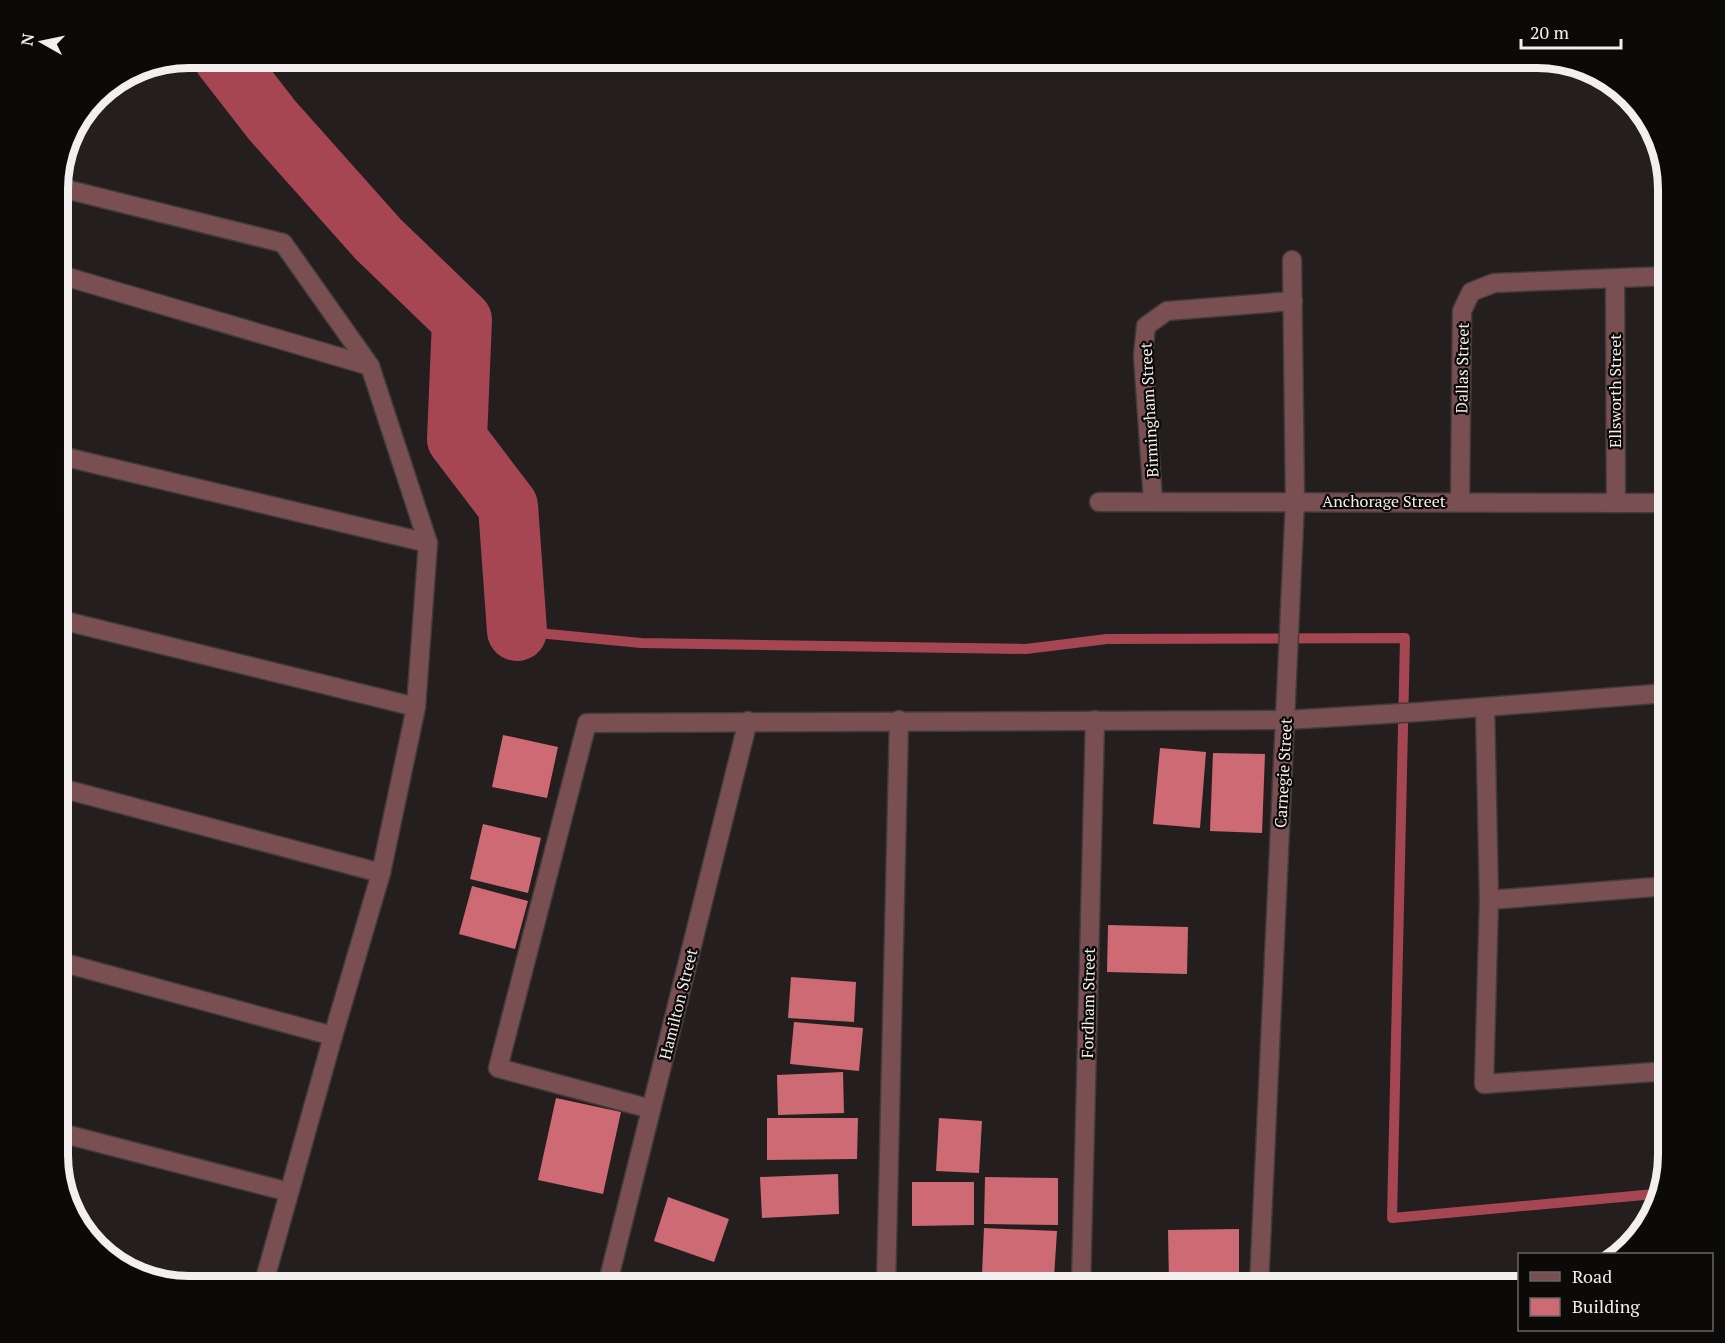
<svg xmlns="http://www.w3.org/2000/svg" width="1725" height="1343" viewBox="0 0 1725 1343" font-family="'PT Serif',serif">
<rect width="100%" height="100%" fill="#251e1e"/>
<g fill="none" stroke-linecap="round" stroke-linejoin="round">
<path stroke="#a54652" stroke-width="10" d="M 517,631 L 641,643 L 1026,649 L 1107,639 L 1405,638 L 1392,1218 L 1655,1194"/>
<path stroke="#a54652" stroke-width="60" d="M 223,57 L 272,120 L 378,239 L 462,320 L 457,439 L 508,506 L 517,631"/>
</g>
<g fill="#cd6a74">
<path d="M 503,735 L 558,747 L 547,798 L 492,787 Z"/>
<path d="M 1160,748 L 1206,752 L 1200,828 L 1153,824 Z"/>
<path d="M 1213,753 L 1265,754 L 1262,833 L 1210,831 Z"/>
<path d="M 483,824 L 541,838 L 528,893 L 470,879 Z"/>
<path d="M 472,886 L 528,901 L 515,949 L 459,934 Z"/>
<path d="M 1108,925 L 1188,927 L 1187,974 L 1107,972 Z"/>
<path d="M 791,977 L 856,982 L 854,1022 L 788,1018 Z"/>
<path d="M 794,1022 L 863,1028 L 859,1071 L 790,1064 Z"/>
<path d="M 843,1072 L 844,1113 L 778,1115 L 777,1075 Z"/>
<path d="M 556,1098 L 621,1112 L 603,1194 L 538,1180 Z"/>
<path d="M 767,1118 L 858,1118 L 857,1159 L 767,1160 Z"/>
<path d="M 939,1118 L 982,1121 L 979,1173 L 936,1171 Z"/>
<path d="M 838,1174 L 839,1214 L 762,1218 L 760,1177 Z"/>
<path d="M 985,1177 L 1058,1178 L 1058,1225 L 984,1224 Z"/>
<path d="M 912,1182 L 974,1182 L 974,1225 L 912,1226 Z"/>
<path d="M 668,1197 L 729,1219 L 714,1262 L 654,1241 Z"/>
<path d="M 984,1228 L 1057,1231 L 1054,1278 L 982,1274 Z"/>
<path d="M 1239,1229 L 1239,1281 L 1169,1282 L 1168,1230 Z"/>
<path d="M 633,1274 L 694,1275 L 694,1286 L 633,1286 Z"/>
<rect x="915" y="1275" width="46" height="11"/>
</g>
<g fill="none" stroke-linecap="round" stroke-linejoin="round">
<g stroke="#423b3b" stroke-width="21">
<g id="minor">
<path d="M 57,187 L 283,243 L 370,366 L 428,543 L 416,707 L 381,873 L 333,1036 L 263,1286"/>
<path d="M 57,274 L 370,366"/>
<path d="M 1615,279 L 1616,503"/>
<path d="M 57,455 L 428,543"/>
<path d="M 1153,501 L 1143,355 L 1146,326 L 1167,311 L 1293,301"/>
<path d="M 1460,501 L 1462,311 L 1471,292 L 1494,283 L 1668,276"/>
<path d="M 1099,502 L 1668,503"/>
<path d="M 57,619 L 416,707"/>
<path d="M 1485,707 L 1489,900 L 1484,1084 L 1668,1071"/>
<path d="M 57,787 L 381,873"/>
<path d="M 1489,900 L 1668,886"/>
<path d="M 57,961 L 333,1036"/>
<path d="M 651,1109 L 498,1068 L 587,723 L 1286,720 L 1419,712 L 1668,693"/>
<path d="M 57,1132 L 289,1192"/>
<path d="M 607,1286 L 748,721"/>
<path d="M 886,1286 L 899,720"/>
<path d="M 1081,1286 L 1095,720"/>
<path d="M 1259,1286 L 1295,501 L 1292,260"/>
</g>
</g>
<use href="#minor" stroke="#794f52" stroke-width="18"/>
</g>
<g text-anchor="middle" stroke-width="4.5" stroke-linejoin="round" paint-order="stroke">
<g font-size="16" fill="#f4efef" stroke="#0c0909">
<text transform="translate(1462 368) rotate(-89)" y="6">Dallas Street</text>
<text transform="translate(1615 391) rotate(-90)" y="6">Ellsworth Street</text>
<text transform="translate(1149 410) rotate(-93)" y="6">Birmingham Street</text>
<text x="1384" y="507">Anchorage Street</text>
<text transform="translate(1283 773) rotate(-87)" y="6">Carnegie Street</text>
<text transform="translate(1088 1003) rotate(-89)" y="6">Fordham Street</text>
<text transform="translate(678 1004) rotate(-76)" y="6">Hamilton Street</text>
</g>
</g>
<path d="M0 0H1725V1343H0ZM189 68H1537A121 121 0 0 1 1658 189V1155A121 121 0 0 1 1537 1276H189A121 121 0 0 1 68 1155V189A121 121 0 0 1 189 68Z" fill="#0c0909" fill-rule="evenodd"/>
<path fill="none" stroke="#f4efef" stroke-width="8" d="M189 68H1537A121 121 0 0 1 1658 189V1155A121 121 0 0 1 1537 1276H189A121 121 0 0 1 68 1155V189A121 121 0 0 1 189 68Z"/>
<rect x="1518" y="1253" width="195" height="78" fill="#0c0909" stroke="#696565" stroke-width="1.5"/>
<rect x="1530" y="1272" width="30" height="9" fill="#794f52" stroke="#696565" stroke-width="1.5"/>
<text x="1572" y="1283" font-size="18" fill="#f4efef">Road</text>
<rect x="1530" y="1298" width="30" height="18" fill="#cd6a74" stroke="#696565" stroke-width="1.5"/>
<text x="1572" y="1313" font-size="18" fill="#f4efef">Building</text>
<g transform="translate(42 42) rotate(279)" stroke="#0c0909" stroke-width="4.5" paint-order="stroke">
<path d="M0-4.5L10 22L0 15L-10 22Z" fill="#f4efef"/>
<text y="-9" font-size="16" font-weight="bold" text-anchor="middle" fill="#f4efef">N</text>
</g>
<path d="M1521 39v9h100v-9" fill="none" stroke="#f4efef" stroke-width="3"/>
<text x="1530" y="39" font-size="18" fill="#f4efef" stroke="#0c0909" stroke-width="4.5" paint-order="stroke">20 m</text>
</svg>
